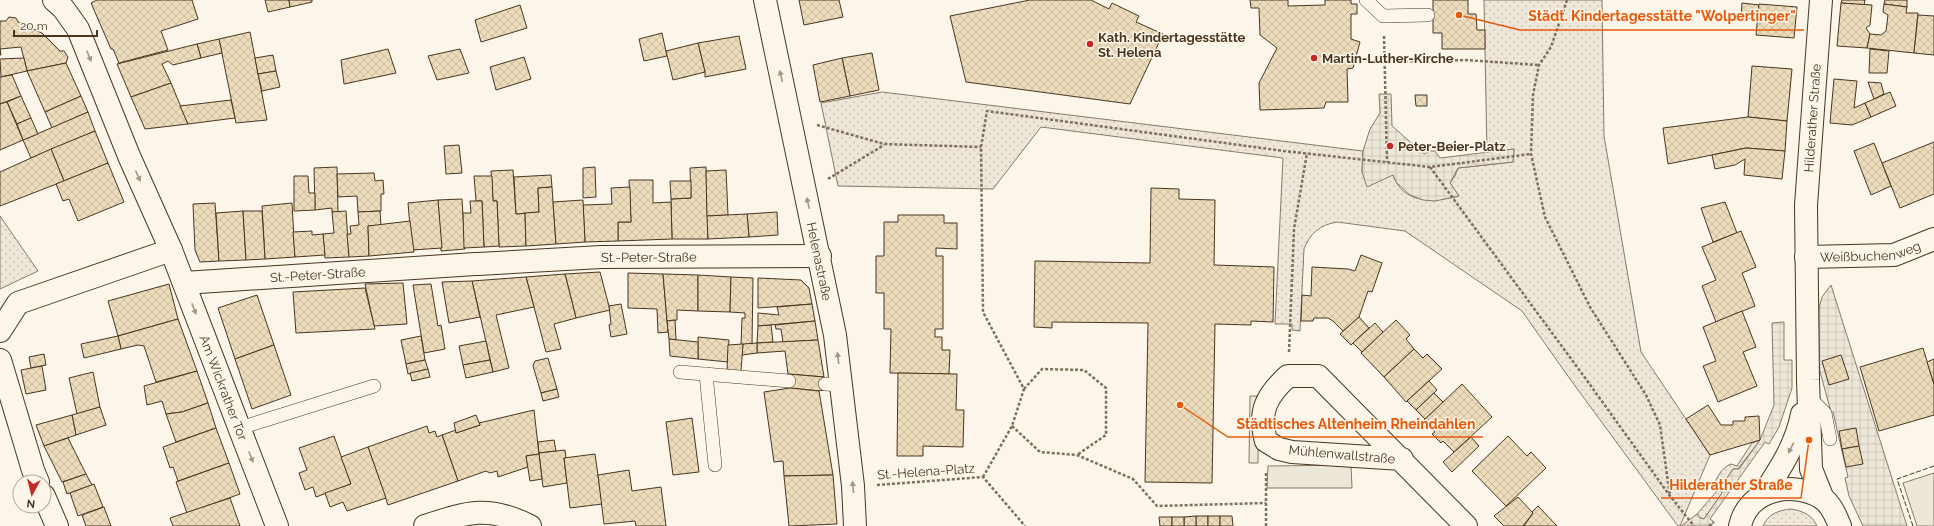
<svg xmlns="http://www.w3.org/2000/svg" width="1934" height="526" viewBox="0 0 1934 526" font-family="Raleway,sans-serif">
<defs>
<pattern id="grass-dots" width="8" height="8" patternUnits="userSpaceOnUse"><rect width="8" height="8" fill="#ede6d9"/><path d="M2 2h.1M6 6h.1" fill="none" stroke="#cdc6ba" stroke-width="1.8" stroke-linecap="round"/></pattern>
<pattern id="plaza-grid" width="8" height="8" patternUnits="userSpaceOnUse"><rect width="8" height="8" fill="#ede7d9"/><path d="M0 4h8M4 0v8" fill="none" stroke="#cdc7ba"/></pattern>
<pattern id="building-cross-hatch" width="8" height="8" patternUnits="userSpaceOnUse"><rect width="8" height="8" fill="#ecdcbc"/><path d="M0 0l8 8M0 8l8-8" fill="none" stroke="#ccbda1"/></pattern>
</defs>
<rect width="100%" height="100%" fill="#fbf6e9"/>
<g fill="url(#grass-dots)" stroke="#887966">
<path d="M 1484,0 L 1602,0 L 1604,136 L 1641,352 L 1710,455 L 1680,526 L 1678,526 L 1570,379 L 1522,311 L 1405,231 L 1337,222 C 1320,225 1310,233 1304,249 L 1300,331 L 1292,330 L 1292,324 L 1275,324 L 1283,158 L 1041,127 L 993,189 L 838,186 L 821,103 L 882,92 L 1363,151 L 1362,172 L 1393,175 C 1403,205 1435,202 1459,196 L 1450,183 L 1455,176 L 1458,168 L 1513,162 L 1514,149 L 1487,153 Z"/>
<path d="M 0,216 L 38,271 L 0,289 Z"/>
<path d="M 1760,440 L 1738,469 L 1733,469 L 1720,489 L 1722,493 L 1704,519 L 1700,518 L 1697,514 L 1717,491 L 1714,489 C 1713,481 1723,466 1731,464 L 1737,466 L 1752,443 Z"/>
<path d="M 1791,509 C 1803,511 1812,515 1817,526 L 1763,526 C 1768,514 1779,510 1791,509 Z"/>
</g>
<g fill="#ede7d9" stroke="#887966">
<path d="M 1250,396 L 1259,396 L 1258,463 L 1249,463 Z"/>
<path d="M 1351,465 L 1352,488 L 1267,488 L 1268,466 Z"/>
<path d="M 1934,473 L 1934,526 L 1917,526 L 1903,483 Z"/>
</g>
<g fill="url(#plaza-grid)" stroke="#887966">
<path d="M 1379,94 L 1391,94 L 1392,126 L 1424,154 L 1430,151 L 1435,151 L 1440,158 L 1514,149 L 1513,162 L 1458,168 L 1450,183 L 1459,196 L 1435,201 L 1423,200 L 1410,195 L 1396,182 L 1393,175 L 1367,187 L 1362,172 L 1363,151 L 1370,129 L 1380,113 Z"/>
<path d="M 1831,285 L 1907,526 L 1863,526 L 1849,496 L 1845,478 L 1848,477 L 1833,412 L 1831,412 L 1819,368 L 1819,308 L 1822,297 Z"/>
<path d="M 1784,322 L 1784,360 L 1792,360 L 1792,388 L 1779,427 L 1769,444 L 1765,442 L 1710,519 L 1714,522 L 1711,526 L 1681,526 L 1697,514 L 1700,518 L 1704,519 L 1722,493 L 1720,489 L 1733,469 L 1739,469 L 1760,440 L 1774,405 L 1772,323 Z"/>
</g>
<g fill="url(#building-cross-hatch)" stroke="#4a3520">
<path d="M 97,0 L 192,0 L 198,19 L 161,31 L 168,50 L 119,63 L 113,49 L 111,49 L 91,3 Z"/>
<path d="M 265,0 L 289,0 L 290,7 L 268,12 Z"/>
<path d="M 289,0 L 312,0 L 312,2 L 290,7 Z"/>
<path d="M 799,0 L 839,0 L 843,17 L 804,25 Z"/>
<path d="M 1030,0 L 1091,0 L 1109,9 L 1112,3 L 1139,16 L 1136,22 L 1163,34 L 1130,104 L 966,82 L 950,16 Z"/>
<path d="M 1250,0 L 1288,0 L 1288,6 L 1325,5 L 1325,0 L 1351,0 L 1351,4 L 1357,4 L 1357,14 L 1351,14 L 1351,39 L 1360,42 L 1353,68 L 1347,69 L 1348,102 L 1326,102 L 1324,108 L 1260,110 L 1259,83 L 1277,48 L 1260,35 L 1259,8 L 1251,8 Z"/>
<path d="M 1433,0 L 1468,0 L 1468,14 L 1476,14 L 1477,30 L 1485,30 L 1485,49 L 1442,49 L 1442,33 L 1433,33 Z"/>
<path d="M 1842,0 L 1865,0 L 1864,5 L 1841,3 Z"/>
<path d="M 1885,0 L 1907,0 L 1907,7 L 1884,4 Z"/>
<path d="M 1742,3 L 1759,5 L 1758,19 L 1741,18 Z"/>
<path d="M 1841,3 L 1872,5 L 1870,25 L 1866,28 L 1870,34 L 1867,48 L 1837,46 Z"/>
<path d="M 1759,4 L 1797,7 L 1794,38 L 1756,35 Z"/>
<path d="M 1884,4 L 1907,7 L 1906,13 L 1918,13 L 1914,53 L 1867,48 L 1870,34 L 1881,35 L 1886,31 L 1888,15 L 1883,12 Z"/>
<path d="M 520,5 L 527,28 L 481,42 L 475,20 Z"/>
<path d="M 1918,15 L 1934,16 L 1934,55 L 1914,53 Z"/>
<path d="M 9,17 L 16,18 L 18,22 L 42,33 L 60,51 L 64,51 L 68,57 L 66,63 L 27,71 L 21,47 L 0,49 L 1,55 L 0,55 L 0,21 L 6,21 Z"/>
<path d="M 250,32 L 267,120 L 236,123 L 219,39 Z"/>
<path d="M 662,33 L 667,56 L 644,61 L 639,39 Z"/>
<path d="M 739,36 L 746,69 L 705,77 L 705,72 L 698,43 Z"/>
<path d="M 219,39 L 222,53 L 201,58 L 197,44 Z"/>
<path d="M 698,43 L 705,72 L 673,80 L 666,51 Z"/>
<path d="M 197,44 L 201,58 L 173,65 L 168,61 L 162,64 L 171,83 L 131,97 L 117,64 Z"/>
<path d="M 388,49 L 396,73 L 344,84 L 341,60 Z"/>
<path d="M 460,49 L 469,73 L 437,80 L 428,56 Z"/>
<path d="M 1870,49 L 1889,51 L 1887,73 L 1869,73 Z"/>
<path d="M 872,53 L 879,90 L 850,96 L 842,58 Z"/>
<path d="M 273,55 L 276,71 L 258,74 L 255,58 Z"/>
<path d="M 524,57 L 531,79 L 496,90 L 490,67 Z"/>
<path d="M 24,58 L 27,71 L 1,77 L 0,59 Z"/>
<path d="M 842,58 L 850,96 L 820,102 L 813,65 Z"/>
<path d="M 66,63 L 81,96 L 45,112 L 27,71 Z"/>
<path d="M 1752,66 L 1792,69 L 1787,121 L 1748,117 Z"/>
<path d="M 276,71 L 280,87 L 262,91 L 258,74 Z"/>
<path d="M 12,75 L 21,96 L 0,104 L 0,77 Z"/>
<path d="M 1834,79 L 1857,81 L 1854,108 L 1865,103 L 1871,117 L 1852,125 L 1830,123 Z"/>
<path d="M 1868,82 L 1881,83 L 1884,94 L 1874,99 Z"/>
<path d="M 171,83 L 188,124 L 145,129 L 131,97 Z"/>
<path d="M 1890,92 L 1896,106 L 1871,117 L 1865,103 Z"/>
<path d="M 1415,95 L 1427,95 L 1427,106 L 1416,106 Z"/>
<path d="M 21,96 L 31,118 L 17,124 L 7,102 Z"/>
<path d="M 81,96 L 88,112 L 52,128 L 45,112 Z"/>
<path d="M 231,100 L 235,118 L 188,124 L 180,106 Z"/>
<path d="M 7,102 L 23,140 L 0,150 L 0,104 Z"/>
<path d="M 88,112 L 95,131 L 31,158 L 23,140 Z"/>
<path d="M 1748,117 L 1787,121 L 1785,151 L 1746,148 L 1668,164 L 1663,128 Z"/>
<path d="M 31,118 L 38,134 L 23,140 L 17,124 Z"/>
<path d="M 95,131 L 108,163 L 64,181 L 51,149 Z"/>
<path d="M 1934,142 L 1934,194 L 1900,208 L 1882,163 Z"/>
<path d="M 1874,143 L 1891,186 L 1871,195 L 1854,151 Z"/>
<path d="M 459,145 L 462,173 L 446,174 L 444,146 Z"/>
<path d="M 1746,148 L 1785,151 L 1782,179 L 1744,175 L 1745,159 L 1735,165 L 1715,169 L 1712,155 Z"/>
<path d="M 51,149 L 64,181 L 0,206 L 0,172 Z"/>
<path d="M 108,163 L 124,202 L 78,221 L 69,199 L 63,201 L 56,184 Z"/>
<path d="M 337,167 L 338,212 L 332,212 L 332,208 L 315,210 L 314,168 Z"/>
<path d="M 595,167 L 596,197 L 583,198 L 583,168 Z"/>
<path d="M 706,167 L 708,239 L 672,239 L 671,199 L 691,198 L 690,168 Z"/>
<path d="M 513,170 L 516,214 L 525,213 L 526,246 L 499,247 L 497,201 L 493,201 L 491,171 Z"/>
<path d="M 726,170 L 728,215 L 707,216 L 706,171 Z"/>
<path d="M 374,173 L 375,181 L 383,180 L 384,194 L 381,194 L 381,211 L 358,212 L 357,196 L 338,197 L 337,174 Z"/>
<path d="M 551,175 L 552,187 L 538,188 L 539,212 L 516,214 L 514,177 Z"/>
<path d="M 294,176 L 308,176 L 309,193 L 315,193 L 315,210 L 294,211 Z"/>
<path d="M 474,176 L 492,176 L 493,201 L 497,201 L 499,246 L 484,247 L 482,201 L 476,201 Z"/>
<path d="M 629,180 L 653,180 L 653,203 L 671,202 L 672,239 L 618,241 L 618,222 L 631,222 Z"/>
<path d="M 670,181 L 691,181 L 691,198 L 671,199 Z"/>
<path d="M 552,187 L 556,244 L 526,246 L 525,213 L 539,212 L 538,188 Z"/>
<path d="M 630,187 L 631,222 L 618,222 L 618,241 L 585,242 L 583,205 L 612,204 L 611,188 Z"/>
<path d="M 1151,188 L 1179,189 L 1179,199 L 1215,200 L 1214,265 L 1274,267 L 1273,322 L 1251,321 L 1251,325 L 1215,324 L 1212,483 L 1145,482 L 1148,323 L 1052,322 L 1052,328 L 1034,327 L 1035,261 L 1150,263 Z"/>
<path d="M 462,199 L 465,249 L 441,251 L 438,200 Z"/>
<path d="M 438,200 L 442,248 L 412,250 L 408,203 Z"/>
<path d="M 583,200 L 585,242 L 556,244 L 553,202 Z"/>
<path d="M 470,201 L 482,201 L 484,247 L 464,248 L 463,213 L 471,213 Z"/>
<path d="M 1725,202 L 1737,233 L 1713,242 L 1701,208 Z"/>
<path d="M 215,203 L 219,261 L 200,262 L 195,250 L 193,204 Z"/>
<path d="M 292,203 L 295,257 L 265,259 L 262,206 Z"/>
<path d="M 243,211 L 246,260 L 219,261 L 216,213 Z"/>
<path d="M 243,211 L 262,211 L 265,259 L 246,260 Z"/>
<path d="M 346,211 L 349,257 L 325,258 L 323,234 L 334,233 L 332,212 Z"/>
<path d="M 380,211 L 381,226 L 368,226 L 369,256 L 349,257 L 347,234 L 351,234 L 350,226 L 359,225 L 358,212 Z"/>
<path d="M 777,212 L 778,235 L 749,237 L 747,214 Z"/>
<path d="M 747,214 L 749,237 L 708,239 L 707,216 Z"/>
<path d="M 898,215 L 944,215 L 944,223 L 957,223 L 957,249 L 936,248 L 936,256 L 943,256 L 943,329 L 935,329 L 935,337 L 942,337 L 942,350 L 950,350 L 949,374 L 890,373 L 891,329 L 884,329 L 884,293 L 876,293 L 876,256 L 884,256 L 884,222 L 898,222 Z"/>
<path d="M 410,221 L 414,252 L 369,256 L 368,226 Z"/>
<path d="M 312,231 L 312,235 L 323,234 L 325,255 L 295,257 L 293,232 Z"/>
<path d="M 1741,231 L 1756,267 L 1742,273 L 1755,306 L 1716,322 L 1702,286 L 1716,280 L 1702,247 Z"/>
<path d="M 1361,255 L 1382,263 L 1372,292 L 1368,291 L 1359,317 L 1343,331 L 1333,321 L 1328,318 L 1314,318 L 1313,321 L 1301,321 L 1302,295 L 1311,296 L 1312,267 L 1348,269 L 1355,271 Z"/>
<path d="M 600,272 L 610,310 L 576,318 L 565,274 Z"/>
<path d="M 628,273 L 663,274 L 668,332 L 658,333 L 657,309 L 628,308 Z"/>
<path d="M 565,274 L 576,318 L 554,324 L 561,349 L 546,352 L 526,277 Z"/>
<path d="M 663,274 L 698,275 L 698,311 L 677,310 L 677,320 L 667,321 Z"/>
<path d="M 698,275 L 731,277 L 730,312 L 698,311 Z"/>
<path d="M 526,277 L 534,307 L 496,315 L 509,368 L 493,372 L 472,281 Z"/>
<path d="M 731,277 L 753,278 L 752,344 L 741,345 L 742,318 L 745,318 L 745,313 L 730,312 Z"/>
<path d="M 758,278 L 801,280 L 809,288 L 812,304 L 758,308 Z"/>
<path d="M 472,281 L 480,317 L 449,323 L 442,282 Z"/>
<path d="M 403,283 L 407,324 L 374,326 L 365,284 Z"/>
<path d="M 169,284 L 178,319 L 118,336 L 108,301 Z"/>
<path d="M 431,284 L 438,326 L 441,325 L 445,349 L 424,353 L 413,285 Z"/>
<path d="M 365,288 L 375,329 L 296,333 L 293,292 Z"/>
<path d="M 257,295 L 274,345 L 235,359 L 218,308 Z"/>
<path d="M 621,304 L 627,334 L 611,337 L 609,325 L 611,324 L 609,306 Z"/>
<path d="M 812,304 L 815,321 L 758,326 L 758,313 L 779,315 L 777,307 Z"/>
<path d="M 1742,311 L 1756,347 L 1743,352 L 1757,386 L 1718,402 L 1703,366 L 1716,361 L 1703,327 Z"/>
<path d="M 1359,317 L 1369,328 L 1351,345 L 1340,334 Z"/>
<path d="M 178,319 L 197,371 L 156,382 L 144,346 L 138,345 L 121,349 L 118,336 Z"/>
<path d="M 675,320 L 676,340 L 669,339 L 667,321 Z"/>
<path d="M 1396,320 L 1410,335 L 1406,339 L 1414,349 L 1384,377 L 1361,353 Z"/>
<path d="M 815,321 L 818,340 L 783,342 L 781,329 L 776,329 L 775,325 Z"/>
<path d="M 1375,323 L 1383,332 L 1362,352 L 1353,343 Z"/>
<path d="M 771,325 L 773,342 L 757,343 L 758,326 Z"/>
<path d="M 118,336 L 121,349 L 84,358 L 81,344 Z"/>
<path d="M 421,336 L 425,360 L 406,364 L 401,340 Z"/>
<path d="M 698,337 L 729,340 L 728,362 L 698,359 Z"/>
<path d="M 669,339 L 698,342 L 698,359 L 670,356 Z"/>
<path d="M 818,340 L 824,377 L 788,374 L 785,351 L 757,353 L 757,343 Z"/>
<path d="M 486,341 L 490,360 L 463,365 L 459,346 Z"/>
<path d="M 757,343 L 757,353 L 742,355 L 743,344 Z"/>
<path d="M 743,344 L 741,371 L 727,370 L 728,345 Z"/>
<path d="M 274,345 L 291,395 L 252,409 L 235,359 Z"/>
<path d="M 1923,348 L 1934,384 L 1934,415 L 1879,431 L 1860,367 Z"/>
<path d="M 1414,349 L 1423,358 L 1427,354 L 1442,369 L 1406,402 L 1384,377 Z"/>
<path d="M 44,354 L 46,365 L 31,368 L 29,357 Z"/>
<path d="M 1841,355 L 1849,379 L 1829,385 L 1822,361 Z"/>
<path d="M 548,358 L 557,389 L 541,393 L 533,366 L 535,361 Z"/>
<path d="M 1934,359 L 1934,384 L 1927,362 Z"/>
<path d="M 425,360 L 428,369 L 408,374 L 406,364 Z"/>
<path d="M 490,360 L 493,372 L 466,378 L 463,365 Z"/>
<path d="M 42,366 L 46,390 L 26,394 L 21,370 Z"/>
<path d="M 428,369 L 430,377 L 412,381 L 410,373 Z"/>
<path d="M 197,371 L 208,403 L 182,412 L 166,414 L 162,401 L 147,405 L 144,386 Z"/>
<path d="M 93,372 L 100,407 L 77,414 L 69,378 Z"/>
<path d="M 898,373 L 957,374 L 956,410 L 964,410 L 963,447 L 923,446 L 923,456 L 897,456 Z"/>
<path d="M 788,374 L 824,377 L 826,389 L 819,391 L 790,388 Z"/>
<path d="M 1429,381 L 1437,390 L 1416,410 L 1407,401 Z"/>
<path d="M 1462,384 L 1492,417 L 1454,452 L 1443,441 L 1441,443 L 1432,434 L 1435,432 L 1424,420 Z"/>
<path d="M 790,388 L 819,391 L 833,475 L 784,476 L 783,461 L 774,462 L 764,392 Z"/>
<path d="M 557,389 L 559,397 L 543,401 L 541,393 Z"/>
<path d="M 1434,393 L 1443,402 L 1425,419 L 1416,410 Z"/>
<path d="M 208,403 L 216,428 L 176,442 L 166,414 L 182,412 Z"/>
<path d="M 1708,405 L 1721,425 L 1733,425 L 1733,421 L 1745,421 L 1745,417 L 1759,416 L 1760,440 L 1710,455 L 1686,419 Z"/>
<path d="M 100,407 L 106,425 L 76,435 L 72,415 Z"/>
<path d="M 534,410 L 539,454 L 526,456 L 528,467 L 498,477 L 497,471 L 490,473 L 486,471 L 458,481 L 442,435 L 456,430 L 456,433 L 480,425 L 479,423 Z"/>
<path d="M 72,415 L 76,435 L 44,446 L 36,425 Z"/>
<path d="M 476,415 L 480,425 L 456,433 L 454,423 Z"/>
<path d="M 692,418 L 699,472 L 673,475 L 666,422 Z"/>
<path d="M 427,426 L 429,433 L 435,431 L 437,437 L 442,435 L 458,481 L 388,505 L 368,447 Z"/>
<path d="M 216,428 L 229,463 L 178,481 L 173,467 L 170,468 L 163,447 Z"/>
<path d="M 1856,428 L 1859,446 L 1842,449 L 1839,431 Z"/>
<path d="M 334,436 L 351,484 L 316,497 L 313,487 L 305,490 L 299,473 L 307,470 L 299,448 Z"/>
<path d="M 1508,436 L 1527,456 L 1531,452 L 1546,468 L 1506,506 L 1472,471 Z"/>
<path d="M 1471,437 L 1479,446 L 1452,472 L 1443,462 Z"/>
<path d="M 68,438 L 86,474 L 62,482 L 44,446 Z"/>
<path d="M 554,440 L 556,451 L 539,453 L 538,442 Z"/>
<path d="M 1859,446 L 1863,464 L 1846,467 L 1842,449 Z"/>
<path d="M 368,447 L 386,498 L 347,511 L 343,502 L 330,507 L 325,493 L 351,484 L 341,457 Z"/>
<path d="M 565,450 L 566,458 L 564,458 L 567,483 L 543,487 L 539,453 Z"/>
<path d="M 539,454 L 542,479 L 530,481 L 526,456 Z"/>
<path d="M 595,454 L 602,504 L 570,508 L 564,458 Z"/>
<path d="M 229,463 L 240,494 L 187,513 L 176,482 Z"/>
<path d="M 629,470 L 632,491 L 661,487 L 666,526 L 636,526 L 635,521 L 604,524 L 598,475 Z"/>
<path d="M 86,474 L 92,485 L 67,494 L 63,482 Z"/>
<path d="M 833,475 L 837,524 L 789,526 L 784,476 Z"/>
<path d="M 94,484 L 103,507 L 78,516 L 70,493 Z"/>
<path d="M 1518,497 L 1533,513 L 1523,526 L 1504,526 L 1494,516 Z"/>
<path d="M 230,498 L 240,526 L 173,526 L 170,518 Z"/>
<path d="M 1538,506 L 1557,526 L 1524,526 L 1533,513 L 1532,512 Z"/>
<path d="M 104,507 L 111,526 L 86,526 L 82,515 Z"/>
<rect x="1196" y="516" width="12" height="10"/>
<path d="M 1196,516 L 1196,526 L 1184,526 L 1184,517 Z"/>
<rect x="1208" y="516" width="12" height="10"/>
<path d="M 1220,516 L 1232,516 L 1233,526 L 1220,526 Z"/>
<path d="M 1159,517 L 1172,517 L 1172,526 L 1160,526 Z"/>
<rect x="1172" y="517" width="12" height="9"/>
</g>
<g fill="none" stroke-linecap="round" stroke-linejoin="round">
<g stroke="#4a3520" stroke-width="14">
<g id="lane">
<path d="M 1366,0 L 1383,16 L 1428,15"/>
<path d="M 680,372 L 789,381"/>
<path d="M 706,374 L 715,465"/>
<path d="M 825,384 L 841,385"/>
<path d="M 1808,396 L 1825,413 L 1830,439"/>
<path d="M 240,428 L 374,386"/>
</g>
</g>
<g stroke="#4a3520" stroke-width="24">
<g id="street">
<path id="s1" d="M 54,0 L 63,8 L 78,29 L 129,156 L 171,250 L 277,526"/>
<path id="s2" d="M 765,0 L 835,335 L 853,486 L 855,526"/>
<path id="s3" d="M 1806,257 L 1894,255 L 1934,239"/>
<path id="s4" d="M 478,264 L 601,257 L 820,256"/>
<path id="s5" d="M 184,283 L 475,264"/>
<path d="M 0,331 L 18,303 L 171,250"/>
<path d="M 0,360 L 33,470 L 38,482"/>
<path d="M 1402,459 L 1292,452 L 1279,449 L 1266,441 C 1258,412 1266,396 1288,376 L 1318,376 L 1466,526"/>
<path d="M 44,496 L 57,526"/>
<path d="M 425,526 C 468,512 488,505 530,526"/>
</g>
</g>
<g stroke="#4a3520" stroke-width="24">
<g id="secondary">
<path d="M 1821,0 L 1806,205 L 1808,380 L 1811,469 L 1823,499"/>
<path d="M 1763,495 C 1780,469 1796,445 1802,414"/>
<path d="M 1740,526 C 1748,489 1792,480 1822,498 C 1831,504 1836,516 1840,526"/>
</g>
</g>
<g stroke="#7f6f5c" stroke-width="2.5" stroke-dasharray="3 2" stroke-linecap="butt">
<path d="M 1567,0 L 1551,47 L 1539,65 L 1533,95 L 1531,154 L 1545,217 L 1590,307 L 1646,395 L 1660,425 L 1670,496"/>
<path d="M 1384,36 L 1387,162"/>
<path d="M 1385,62 L 1465,60 L 1539,65"/>
<path d="M 817,125 L 884,144 L 981,147"/>
<path d="M 1430,167 L 1583,375 L 1670,496 L 1694,526"/>
<path d="M 828,179 L 884,145"/>
<path d="M 1289,352 L 1294,229 L 1307,153"/>
<path d="M 1024,389 L 1042,369 L 1084,370 L 1106,388 L 1106,435 L 1077,455"/>
<path d="M 1012,426 L 1040,452 L 1077,455 L 1133,479 L 1157,506 L 1266,503"/>
<path d="M 983,477 L 1012,426 L 1024,389 L 983,312 L 981,147 L 987,111 L 1284,151 L 1430,167 L 1531,154"/>
<path d="M 877,485 L 983,477 L 1025,526"/>
<path d="M 1266,526 L 1266,472"/>
<path d="M 1709,526 L 1714,522"/>
</g>
<use href="#lane" stroke="#fbf6e9" stroke-width="13"/>
<use href="#street" stroke="#fbf6e9" stroke-width="22"/>
<use href="#secondary" stroke="#fbf6e9" stroke-width="22"/>
<path stroke="#4a3520" stroke-width="1" stroke-dasharray="5 2" stroke-linecap="butt" d="M 1913,526 L 1897,479 L 1934,466"/>
</g>
<defs><path id="oneway-solid" d="M-6-.8H1V-3.2L6.5 0L1 3.2V.8H-6Z"/></defs>
<g fill="#a29684">
<use href="#oneway-solid" transform="translate(89 56) rotate(68)"/>
<use href="#oneway-solid" transform="translate(781 76) rotate(-102)"/>
<use href="#oneway-solid" transform="translate(138 176) rotate(66)"/>
<use href="#oneway-solid" transform="translate(808 203) rotate(-102)"/>
<use href="#oneway-solid" transform="translate(194 309) rotate(69)"/>
<use href="#oneway-solid" transform="translate(838 358) rotate(-97)"/>
<use href="#oneway-solid" transform="translate(1791 448) rotate(117)"/>
<use href="#oneway-solid" transform="translate(251 457) rotate(69)"/>
<use href="#oneway-solid" transform="translate(853 487) rotate(-95)"/>
</g>
<g fill="#c62828" stroke="#fbf6e9" stroke-width="1.5">
<circle cx="1090" cy="44" r="4"/>
<circle cx="1314" cy="58" r="4"/>
<circle cx="1390" cy="146" r="4"/>
</g>
<g text-anchor="middle" stroke-width="3" stroke-linejoin="round" paint-order="stroke">
<g font-size="13" font-weight="bold" fill="#4a3520" stroke="#fbf6e9" text-anchor="start">
<text x="1098" y="42">Kath. Kindertagesstätte<tspan x="1098" dy="15">St. Helena</tspan></text>
<text x="1322" y="63">Martin-Luther-Kirche</text>
<text x="1398" y="151">Peter-Beier-Platz</text>
</g>
<g font-size="13" fill="#4a3520" stroke="#fbf6e9">
<text transform="translate(1812 118) rotate(-86)" y="5">Hilderather Straße</text>
<text dy="5" stroke="none"><textPath href="#s3" startOffset="65">Weißbuchenweg</textPath></text>
<text dy="5" stroke="none"><textPath href="#s4" startOffset="171">St.-Peter-Straße</textPath></text>
<text dy="5" stroke="none"><textPath href="#s2" startOffset="267">Helenastraße</textPath></text>
<text dy="5" stroke="none"><textPath href="#s5" startOffset="134">St.-Peter-Straße</textPath></text>
<text dy="5" stroke="none"><textPath href="#s1" startOffset="425">Am Wickrather Tor</textPath></text>
<text transform="translate(1342 454) rotate(5)" y="5">Mühlenwallstraße</text>
<text transform="translate(926 471) rotate(-4)" y="5">St.-Helena-Platz</text>
</g>
</g>
<path fill="none" stroke="#e8590c" stroke-width="1.5" d="M1459 15L1520 30H1804M1180 405L1228 437H1483M1809 440L1801 498H1661"/>
<g fill="#e8590c" stroke="#fbf6e9" stroke-width="1.5">
<circle cx="1459" cy="15" r="4"/>
<circle cx="1180" cy="405" r="4"/>
<circle cx="1809" cy="440" r="4"/>
</g>
<g font-size="14" text-anchor="middle" font-weight="bold" fill="#e8590c" stroke="#fbf6e9" stroke-width="3" stroke-linejoin="round" paint-order="stroke">
<text x="1662" y="21">Städt. Kindertagesstätte "Wolpertinger"</text>
<text x="1356" y="429">Städtisches Altenheim Rheindahlen</text>
<text x="1731" y="490">Hilderather Straße</text>
</g>
<g transform="translate(32 494) rotate(187)"><circle r="19" fill="#fbf6e9" stroke="#b4a999"/>
<path d="M0-3L7 15L0 10L-7 15Z" fill="#c62828"/>
<text y="-6" font-size="11" font-weight="bold" text-anchor="middle" fill="#4a3520">N</text>
</g>
<path d="M14 30v6h83v-6" fill="none" stroke="#4a3520" stroke-width="2"/>
<text x="20" y="30" font-size="12" fill="#4a3520" stroke="#fbf6e9" stroke-width="3" paint-order="stroke">20 m</text>
</svg>
